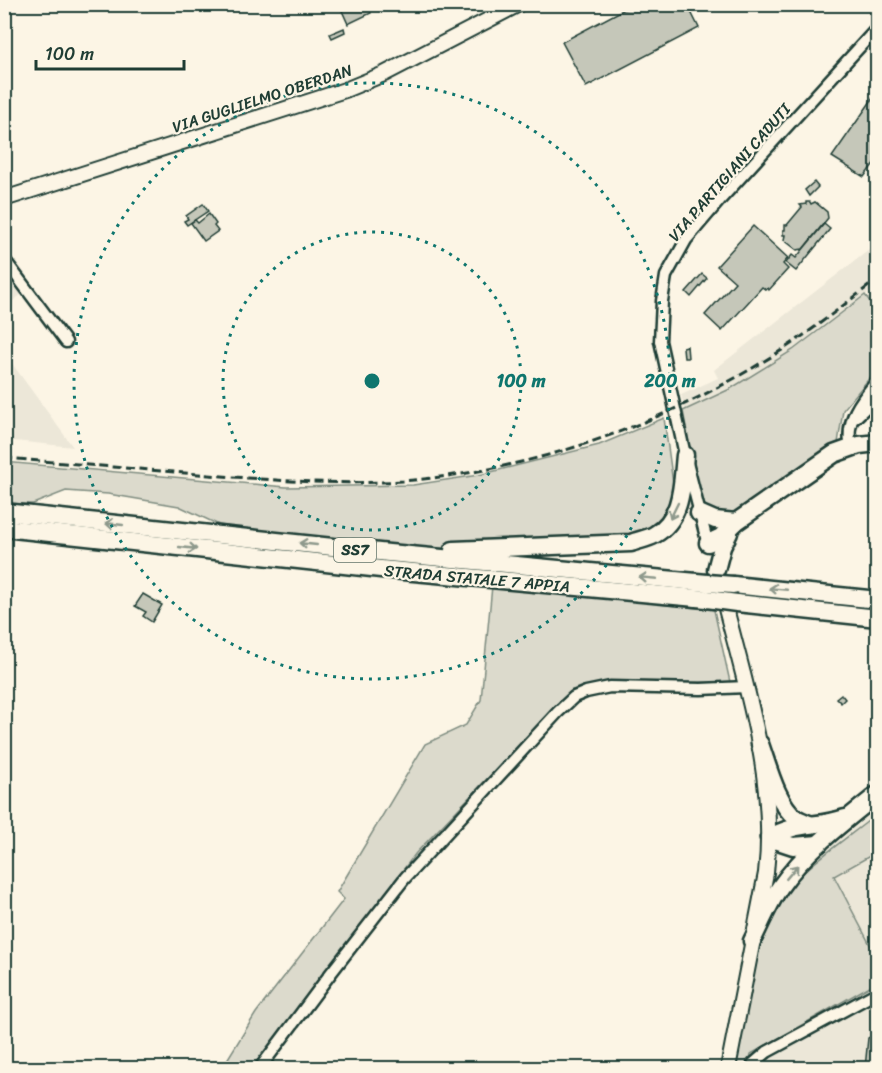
<svg xmlns="http://www.w3.org/2000/svg" width="882" height="1073" viewBox="0 0 882 1073" font-family="Sriracha,sans-serif">
<rect width="100%" height="100%" fill="#fcf5e5"/>
<filter id="ink" filterUnits="userSpaceOnUse"><feTurbulence type="fractalNoise" baseFrequency=".0167" numOctaves="2"/><feDisplacementMap in="SourceGraphic" scale="12" xChannelSelector="R" yChannelSelector="G"/><feConvolveMatrix kernelMatrix="1 2 1 2 8 2 1 2 1" color-interpolation-filters="sRGB"/></filter>
<g filter="url(#ink)">
<g fill="#ece7d8">
<path d="M 869,250 L 876,257 L 877,256 L 877,286 L 845,312 L 848,318 L 687,417 L 681,395 L 718,378 L 714,370 Z"/>
<path d="M 4,262 L 26,291 L 5,307 L 4,307 Z"/>
<path d="M 5,354 L 73,447 L 5,440 Z"/>
<path d="M 877,809 L 877,1068 L 736,1068 L 787,891 L 801,872 Z"/>
</g>
<g fill="#dcdacc" stroke="#7e8c80" stroke-width="1.5">
<path d="M 865,295 L 877,311 L 877,369 L 843,410 L 838,443 L 730,518 L 701,507 L 683,411 L 730,389 L 793,350 Z"/>
<path d="M 664,418 L 675,498 L 664,519 L 645,535 L 462,548 L 396,549 L 308,539 L 219,525 L 179,506 L 108,494 L 66,491 L 33,504 L 5,504 L 4,462 L 286,487 L 413,485 L 479,475 L 599,445 Z"/>
<path d="M 492,586 L 714,610 L 730,682 L 617,683 L 572,690 L 416,853 L 252,1068 L 222,1068 L 256,1013 L 344,899 L 337,892 L 425,744 L 466,725 L 481,700 Z"/>
<path d="M 877,814 L 877,852 L 834,876 L 877,958 L 877,982 L 751,1054 L 748,1068 L 736,1068 C 744,1016 749,936 783,894 C 809,863 846,839 877,814 Z"/>
</g>
<g fill="#c5c7b9" stroke="#1f3d34" stroke-width="1.5">
<path d="M 339,4 L 367,4 L 371,13 L 348,24 Z"/>
<path d="M 634,4 L 687,4 L 699,28 L 586,87 L 562,42 Z"/>
<path d="M 344,28 L 345,32 L 332,38 L 330,34 Z"/>
<path d="M 878,91 L 878,158 L 864,177 L 832,157 Z"/>
<path d="M 814,182 L 818,187 L 809,196 L 805,190 Z"/>
<path d="M 806,202 L 810,202 L 811,204 L 815,202 L 827,212 L 828,218 L 803,249 L 797,250 L 784,240 L 785,235 L 783,235 L 783,230 L 785,230 L 785,225 L 787,225 L 802,207 L 800,205 L 806,204 Z"/>
<path d="M 203,204 L 208,211 L 187,225 L 184,221 L 188,219 L 186,216 Z"/>
<path d="M 209,214 L 216,224 L 214,226 L 218,231 L 204,241 L 191,223 L 195,220 L 198,223 Z"/>
<path d="M 824,224 L 830,229 L 796,271 L 786,263 L 792,255 L 796,258 Z"/>
<path d="M 753,226 L 788,258 L 783,264 L 788,269 L 769,290 L 768,288 L 766,290 L 762,287 L 722,331 L 705,315 L 735,282 L 717,266 Z"/>
<path d="M 702,274 L 707,278 L 691,297 L 686,292 Z"/>
<path d="M 687,346 L 688,358 L 684,358 L 683,347 Z"/>
<path d="M 143,594 L 162,605 L 152,622 L 143,616 L 146,612 L 135,606 Z"/>
<path d="M 841,694 L 845,699 L 841,703 L 836,698 Z"/>
<path d="M 878,1033 L 878,1068 L 865,1068 L 868,1038 Z"/>
</g>
<g fill="none" stroke-linecap="round" stroke-linejoin="round">
<g stroke="#1f3d34" stroke-width="15">
<g id="minor">
<path d="M 4,259 L 66,342"/>
<path d="M 855,418 L 878,396"/>
<path d="M 851,448 C 844,421 861,400 878,380"/>
<path d="M 706,537 L 685,455 L 660,341 L 662,301 L 666,276 L 686,240 L 720,200 L 878,27"/>
<path d="M 260,1068 L 331,973 L 405,878 L 558,712 L 574,697 L 586,692 L 610,687 L 701,689 L 746,687"/>
<path d="M 753,1068 L 753,1064 L 767,1052 L 878,992"/>
</g>
</g>
<g stroke="#1f3d34" stroke-width="18">
<g id="major">
<path d="M 4,199 L 345,90 L 384,74 L 519,4"/>
<path d="M 722,593 C 745,685 777,778 766,873 L 728,1068"/>
</g>
</g>
<g stroke="#1f3d34" stroke-width="21">
<g id="highway">
<path d="M 4,512 L 389,553 L 707,583"/>
<path d="M 699,513 L 715,520 L 736,522"/>
<path d="M 4,528 L 381,569 L 707,599"/>
<path d="M 708,543 L 721,537 L 736,522 L 834,454 L 859,445 L 878,443"/>
<path d="M 453,550 L 631,543 C 638,540 647,539 654,535 C 683,519 682,484 685,455"/>
<path d="M 716,570 L 722,547 L 729,533"/>
<path d="M 733,585 L 878,600"/>
<path d="M 737,603 L 878,618"/>
<path d="M 760,744 C 768,766 777,804 796,818 C 799,820 804,822 809,824"/>
<path d="M 769,838 C 797,821 816,828 845,818"/>
<path d="M 769,838 L 793,846 L 819,844"/>
<path d="M 752,941 C 761,923 769,903 780,887 C 806,850 843,822 878,794"/>
</g>
</g>
<use href="#minor" stroke="#fcf5e5" stroke-width="10"/>
<use href="#major" stroke="#fcf5e5" stroke-width="14"/>
<use href="#highway" stroke="#fcf5e5" stroke-width="16"/>
<path stroke="#1f3d34" stroke-width="3" stroke-dasharray="9 4.5" stroke-linecap="butt" d="M 4,458 C 77,464 149,470 222,476 C 282,481 342,485 403,481 C 538,470 671,422 785,348 C 817,327 847,302 878,279"/>
<g stroke="#1f3d34" stroke-width="21" stroke-linecap="butt">
<g id="highway-bridge">
<path d="M 707,583 L 733,585"/>
<path d="M 707,599 L 737,603"/>
</g>
</g>
<use href="#highway-bridge" stroke="#fcf5e5" stroke-width="16"/>
</g>
<defs><path id="oneway-shaft" d="M-6 0H5M1.5-3L5.5 0L1.5 3" fill="none" stroke-width="1.6" stroke-linecap="round" stroke-linejoin="round" transform="scale(1.5)"/></defs>
<g stroke="#8e998c">
<use href="#oneway-shaft" transform="translate(674 511) rotate(116)"/>
<use href="#oneway-shaft" transform="translate(114 524) rotate(-174)"/>
<use href="#oneway-shaft" transform="translate(308 544) rotate(-174)"/>
<use href="#oneway-shaft" transform="translate(188 548) rotate(6)"/>
<use href="#oneway-shaft" transform="translate(648 578) rotate(-175)"/>
<use href="#oneway-shaft" transform="translate(778 589) rotate(-175)"/>
<use href="#oneway-shaft" transform="translate(792 872) rotate(-50)"/>
</g>
</g>
<g fill="none" stroke="#0f766e" stroke-width="3" stroke-dasharray="3 6">
<circle cx="372" cy="381" r="149"/>
<circle cx="372" cy="381" r="298"/>
</g>
<g text-anchor="middle" stroke-width="4.5" stroke-linejoin="round" paint-order="stroke">
<rect fill="#fcf5e5" stroke="#617469" stroke-width="1.5" x="334" y="538" width="42" height="24" rx="4.5"/>
<g font-size="15" font-weight="bold" fill="#1f3d34">
<text x="355" y="555">SS7</text>
</g>
<g font-size="16" fill="#1f3d34" stroke="#fcf5e5">
<text transform="translate(262 98) rotate(-18)" y="6">VIA GUGLIELMO OBERDAN</text>
<text transform="translate(729 172) rotate(-49)" y="6">VIA PARTIGIANI CADUTI</text>
<text transform="translate(477 578) rotate(5)" y="6">STRADA STATALE 7 APPIA</text>
</g>
</g>
<circle cx="372" cy="381" r="9" fill="#0f766e" stroke="#fcf5e5" stroke-width="3"/>
<g font-size="18" text-anchor="middle" font-weight="bold" fill="#0f766e" stroke="#fcf5e5" stroke-width="4.5" stroke-linejoin="round" paint-order="stroke">
<text x="521" y="387">100 m</text>
<text x="670" y="387">200 m</text>
</g>
<rect width="882" height="1073" fill="none" stroke="#fcf5e5" stroke-width="24"/>
<rect x="12" y="12" width="858" height="1049" fill="none" stroke="#1f3d34" stroke-width="2" filter="url(#ink)"/>
<path d="M36 60v9h148v-9" fill="none" stroke="#1f3d34" stroke-width="3"/>
<text x="45" y="60" font-size="18" fill="#1f3d34" stroke="#fcf5e5" stroke-width="4.5" paint-order="stroke">100 m</text>
</svg>
